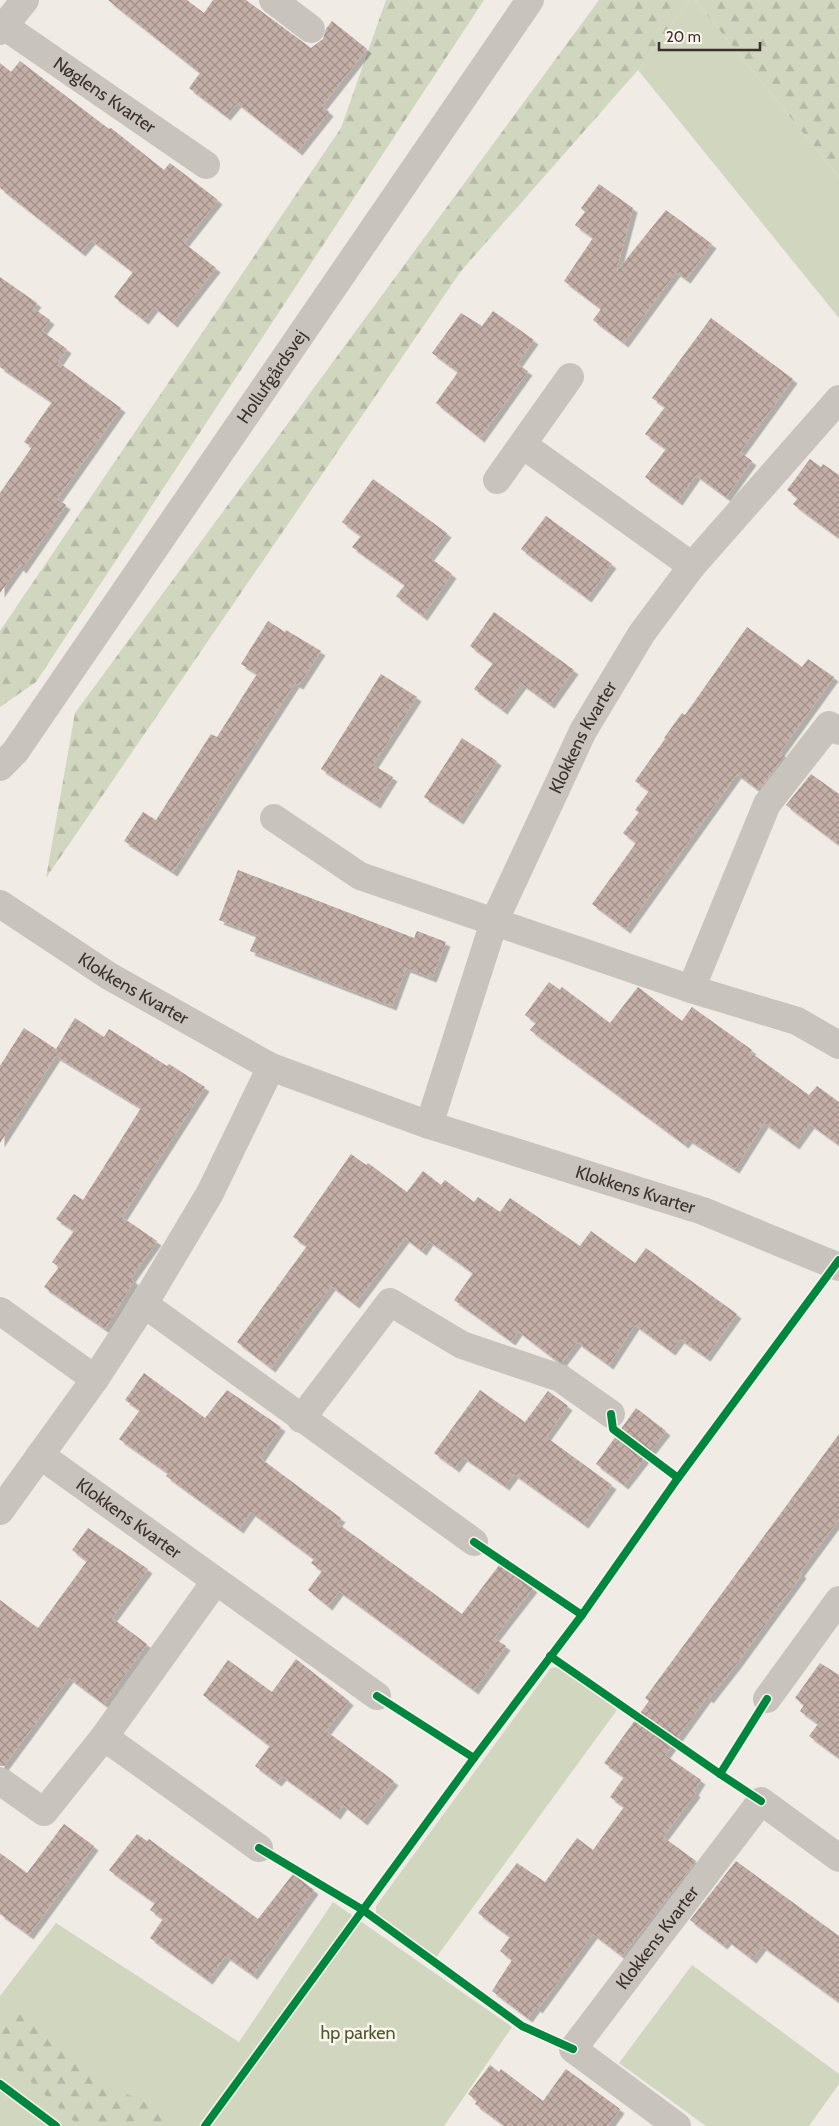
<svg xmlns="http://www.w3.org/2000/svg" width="839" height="2126" viewBox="0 0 839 2126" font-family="Cabin,sans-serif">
<defs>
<pattern id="forest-firs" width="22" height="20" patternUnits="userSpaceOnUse" patternTransform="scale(1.25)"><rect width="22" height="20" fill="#d1d6bf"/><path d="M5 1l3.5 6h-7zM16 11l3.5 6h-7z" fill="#b4b8a4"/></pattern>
<pattern id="building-cross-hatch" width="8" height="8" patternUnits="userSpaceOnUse" patternTransform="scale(1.25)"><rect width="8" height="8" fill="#c3afa7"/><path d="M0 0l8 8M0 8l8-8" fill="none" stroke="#a08f88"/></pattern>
<filter id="shadow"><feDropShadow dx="4.5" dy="4.5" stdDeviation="0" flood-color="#0004"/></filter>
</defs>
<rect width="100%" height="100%" fill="#f0ebe5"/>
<g fill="#d1d6bf">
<path d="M 690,0 L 695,0 L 839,177 L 839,318 L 638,70 Z"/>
<path d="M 559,1667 L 617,1710 L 435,1959 L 376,1913 L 376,1906 L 551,1668 Z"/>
<path d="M 333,1902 L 512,2027 L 444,2126 L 0,2126 L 0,1996 L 56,1923 L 239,2042 Z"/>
<path d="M 692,1965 L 839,2074 L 839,2084 L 809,2126 L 706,2126 L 619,2063 Z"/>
</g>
<g fill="url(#forest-firs)">
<path d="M 386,0 L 484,0 L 36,682 L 0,707 L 0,631 L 341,128 Z"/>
<path d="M 599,0 L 690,0 L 638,70 L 461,271 L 46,878 L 75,713 Z"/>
<path d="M 695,0 L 839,0 L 839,177 Z"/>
<path d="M 18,2006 L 121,2092 L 165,2109 L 175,2118 L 172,2126 L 79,2126 L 0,2054 L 0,2018 Z"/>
</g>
<g fill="url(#building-cross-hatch)" filter="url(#shadow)">
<path d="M 108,0 L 187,0 L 204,13 L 213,0 L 246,0 L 311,48 L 323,39 L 326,29 L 332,21 L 367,49 L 322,106 L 329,112 L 298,151 L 237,103 L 226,116 L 189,88 L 200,73 Z"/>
<path d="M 20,61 L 109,129 L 111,128 L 164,170 L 170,163 L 218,200 L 184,243 L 216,268 L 173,323 L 154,307 L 144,320 L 114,297 L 133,272 L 91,240 L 81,252 L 0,188 L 0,63 L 11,72 Z"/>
<path d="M 599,184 L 633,208 L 616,272 L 666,210 L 712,244 L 686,279 L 676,272 L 624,343 L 593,320 L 601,309 L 564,281 L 593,238 L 575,225 L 585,212 L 581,208 Z"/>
<path d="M 0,277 L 37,303 L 33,308 L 50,320 L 42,331 L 67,349 L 58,362 L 121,408 L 57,499 L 66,505 L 22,569 L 19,566 L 0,593 L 0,493 L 32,447 L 24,442 L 52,402 L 0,367 Z"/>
<path d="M 493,311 L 534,340 L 517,364 L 528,371 L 480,438 L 436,403 L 458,372 L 432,353 L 461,313 L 482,326 Z"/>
<path d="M 711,318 L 793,379 L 740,452 L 752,461 L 726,497 L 696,475 L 678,501 L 645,477 L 666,449 L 645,434 L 665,407 L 652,398 Z"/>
<path d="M 810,459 L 821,467 L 823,464 L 839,475 L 839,538 L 793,504 L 798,498 L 787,490 Z"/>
<path d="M 373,479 L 447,533 L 429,557 L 452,574 L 423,616 L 396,596 L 405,585 L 352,547 L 361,536 L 342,522 Z"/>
<path d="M 546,516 L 612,564 L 587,598 L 521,549 Z"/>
<path d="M 494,612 L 574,670 L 550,704 L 522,684 L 503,710 L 474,689 L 493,663 L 470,646 Z"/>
<path d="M 268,621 L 285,632 L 286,630 L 321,651 L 299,685 L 295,683 L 173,872 L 124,841 L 143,812 L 156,820 L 211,734 L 217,737 L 257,674 L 241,664 Z"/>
<path d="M 747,627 L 802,667 L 808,659 L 834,677 L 780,752 L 785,755 L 761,787 L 759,786 L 757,789 L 737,774 L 626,929 L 592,904 L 636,843 L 623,833 L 639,812 L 635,810 L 649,791 L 635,781 L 665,739 L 664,738 L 682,713 L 685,715 Z"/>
<path d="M 381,674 L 417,697 L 373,765 L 393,777 L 376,804 L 321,769 Z"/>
<path d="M 462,738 L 497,761 L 459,820 L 424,797 Z"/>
<path d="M 811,774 L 839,794 L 839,845 L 786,805 Z"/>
<path d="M 238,870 L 414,938 L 417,931 L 446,942 L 432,978 L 406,968 L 392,1006 L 250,951 L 257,935 L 219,920 Z"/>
<path d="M 549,982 L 560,990 L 562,987 L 610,1023 L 638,987 L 682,1021 L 692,1007 L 752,1050 L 750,1052 L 809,1095 L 817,1086 L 839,1102 L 839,1145 L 810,1124 L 795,1145 L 764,1123 L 735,1169 L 688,1139 L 684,1144 L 530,1030 L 536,1023 L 525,1015 Z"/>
<path d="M 75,1018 L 104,1037 L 109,1029 L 167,1066 L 169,1064 L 205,1087 L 122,1217 L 157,1241 L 131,1278 L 134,1281 L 105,1329 L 44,1287 L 59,1267 L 52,1262 L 74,1231 L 56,1219 L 74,1194 L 83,1200 L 141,1108 L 56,1056 L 0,1143 L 0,1066 L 24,1028 L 56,1049 Z"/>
<path d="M 351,1154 L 366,1165 L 368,1163 L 407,1192 L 423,1171 L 441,1185 L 445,1180 L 474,1202 L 478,1197 L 500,1212 L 510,1198 L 580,1246 L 591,1231 L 635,1263 L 646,1248 L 737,1314 L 706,1357 L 680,1339 L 671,1351 L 635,1325 L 609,1365 L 577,1342 L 562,1362 L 557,1361 L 518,1331 L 511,1341 L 454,1300 L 473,1273 L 429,1241 L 422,1251 L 405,1238 L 355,1304 L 331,1286 L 271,1368 L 237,1342 L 307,1246 L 293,1237 Z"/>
<path d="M 144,1373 L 205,1418 L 227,1390 L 281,1427 L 260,1458 L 341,1518 L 337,1523 L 462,1614 L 500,1564 L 533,1588 L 494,1638 L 506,1646 L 474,1690 L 339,1591 L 328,1606 L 308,1590 L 322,1571 L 311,1563 L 314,1559 L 251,1512 L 239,1529 L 166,1476 L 168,1473 L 119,1439 L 140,1410 L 125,1400 Z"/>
<path d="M 480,1390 L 525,1422 L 548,1391 L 568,1406 L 546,1437 L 612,1485 L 584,1524 L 514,1474 L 505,1486 L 463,1457 L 455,1468 L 434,1453 Z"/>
<path d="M 636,1408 L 666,1431 L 624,1485 L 596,1464 Z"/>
<path d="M 839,1434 L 839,1519 L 800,1572 L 802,1574 L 738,1662 L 709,1699 L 707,1697 L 665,1755 L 701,1780 L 694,1791 L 696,1793 L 663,1837 L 696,1861 L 622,1956 L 593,1934 L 538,2009 L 536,2007 L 528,2018 L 492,1991 L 512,1960 L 500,1951 L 510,1937 L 478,1913 L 517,1863 L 545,1882 L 577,1838 L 593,1850 L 624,1807 L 610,1797 L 624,1777 L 604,1763 L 649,1701 L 645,1698 Z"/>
<path d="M 88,1528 L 148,1569 L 112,1618 L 147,1644 L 104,1704 L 69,1678 L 4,1766 L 0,1766 L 0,1600 L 38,1628 L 87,1561 L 72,1550 Z"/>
<path d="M 296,1659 L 349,1701 L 326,1731 L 394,1781 L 363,1821 L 343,1805 L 336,1815 L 282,1776 L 277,1782 L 255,1766 L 270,1746 L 203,1695 L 228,1660 L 272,1692 Z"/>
<path d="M 820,1663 L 839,1675 L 839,1758 L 809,1736 L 818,1724 L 800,1711 L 804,1705 L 795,1698 Z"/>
<path d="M 64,1824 L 94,1846 L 29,1935 L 0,1914 L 0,1853 L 27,1873 Z"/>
<path d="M 137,1834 L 147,1841 L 149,1839 L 258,1919 L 293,1874 L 314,1890 L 253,1975 L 226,1956 L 208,1980 L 150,1938 L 163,1919 L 150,1910 L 155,1903 L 109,1870 Z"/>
<path d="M 736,1861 L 839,1936 L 839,2002 L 762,1946 L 752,1959 L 727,1940 L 723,1945 L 690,1920 Z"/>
<path d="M 490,2065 L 499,2072 L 501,2069 L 543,2101 L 566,2069 L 620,2109 L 608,2126 L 505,2126 L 475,2104 L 477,2101 L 468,2094 Z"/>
</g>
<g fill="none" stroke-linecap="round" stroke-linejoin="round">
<g stroke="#c9c3be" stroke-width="28">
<path d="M 273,0 L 311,29"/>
<path id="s1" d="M 4,26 L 206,165"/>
<path d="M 0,31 L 25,0"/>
<path d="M 523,445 L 692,566"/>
<path d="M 497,480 L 570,377"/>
<path d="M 274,818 L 360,876 L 691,989 L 797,1021 L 839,1045"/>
<path id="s2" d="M 0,904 L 109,976 L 271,1067 L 429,1125 L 703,1211 L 839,1267"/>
<path d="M 691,989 L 767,804 L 829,725 L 839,731"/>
<path id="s3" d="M 429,1125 L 494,922 L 583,731 L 642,633 L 692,566 L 839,399"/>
<path d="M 144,1304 L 474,1542"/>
<path d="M 0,1311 L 95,1379"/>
<path d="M 301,1419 L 390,1302 L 462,1345 L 560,1378 L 611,1414"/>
<path id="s4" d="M 40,1455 L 377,1696"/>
<path d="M 0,1511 L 95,1379 L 144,1304 L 210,1193 L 271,1067"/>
<path d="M 767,1699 L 839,1600"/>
<path d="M 104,1737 L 259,1848"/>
<path d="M 0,1781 L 44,1812 L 104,1737 L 215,1582"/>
<path id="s5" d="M 677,2126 L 573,2049 L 761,1801 L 839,1858"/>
</g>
<path stroke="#c9c3be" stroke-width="28" id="s6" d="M 0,767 L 15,752 L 530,0"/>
<g stroke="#fbf5ee" stroke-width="11">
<g id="cycleway">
<path d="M 611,1414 L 613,1429 L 678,1478"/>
<path d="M 474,1542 L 582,1615"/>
<path d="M 550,1656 L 720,1774 L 761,1801"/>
<path d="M 377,1696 L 474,1758"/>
<path d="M 720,1774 L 767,1699"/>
<path d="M 259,1848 L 363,1910 L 522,2026 L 573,2049"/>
<path d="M 0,2084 L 56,2126"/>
<path d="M 205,2126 L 474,1758 L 582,1615 L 678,1478 L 839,1260"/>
</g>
</g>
<use href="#cycleway" stroke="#00873e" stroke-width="8"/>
</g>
<g text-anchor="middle" stroke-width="5" stroke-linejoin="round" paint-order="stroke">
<g font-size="18" fill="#3b302b" stroke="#fbf5ee">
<text dy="6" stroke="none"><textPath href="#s1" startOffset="122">Nøglens Kvarter</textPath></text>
<text dy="6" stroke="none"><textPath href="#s6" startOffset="476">Hollufgårdsvej</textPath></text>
<text dy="6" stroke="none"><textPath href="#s3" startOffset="418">Klokkens Kvarter</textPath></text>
<text dy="6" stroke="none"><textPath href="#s2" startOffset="158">Klokkens Kvarter</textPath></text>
<text dy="6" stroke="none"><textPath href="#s2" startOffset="701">Klokkens Kvarter</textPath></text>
<text dy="6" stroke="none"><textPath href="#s4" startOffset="109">Klokkens Kvarter</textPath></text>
<text dy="6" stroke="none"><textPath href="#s5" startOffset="269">Klokkens Kvarter</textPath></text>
</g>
<g font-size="18" fill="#4a5a2e" stroke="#fbf5ee">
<text x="358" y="2039">hp parken</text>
</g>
</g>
<path d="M659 42v8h101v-8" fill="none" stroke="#3b302b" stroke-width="2.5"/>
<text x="666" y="42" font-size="15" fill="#3b302b" stroke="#fbf5ee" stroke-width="4" paint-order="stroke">20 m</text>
</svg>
